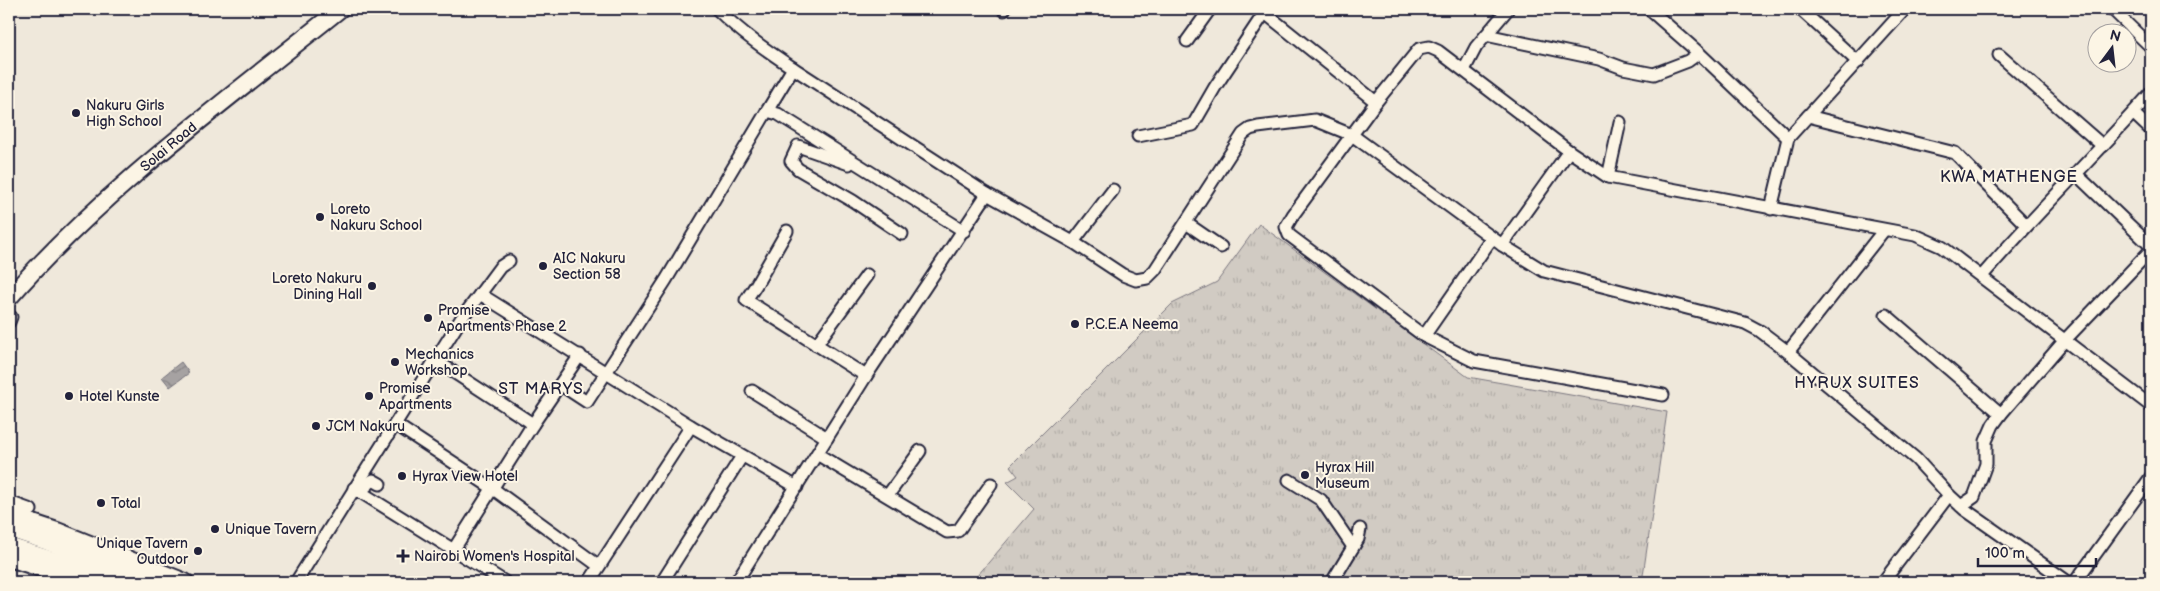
<svg xmlns="http://www.w3.org/2000/svg" width="2160" height="591" viewBox="0 0 2160 591" font-family="'Balsamiq Sans',sans-serif">
<defs>
<pattern id="grass-tufts" width="24" height="20" patternUnits="userSpaceOnUse" patternTransform="scale(1.25)"><rect width="24" height="20" fill="#d1cbc3"/><path d="M3 7l-1-3M5 7V3M7 7l1-3M15 17l-1-3M17 17v-4M19 17l1-3" fill="none" stroke="#b3aea8"/></pattern>
<pattern id="water-waves" width="16" height="10" patternUnits="userSpaceOnUse" patternTransform="scale(1.25)"><rect width="16" height="10" fill="#a6a2a2"/><path d="M0 5q4-4 8 0t8 0" fill="none" stroke="#878485"/></pattern>
</defs>
<rect width="100%" height="100%" fill="#efe8db"/>
<filter id="ink" filterUnits="userSpaceOnUse"><feTurbulence type="fractalNoise" baseFrequency=".02" numOctaves="2"/><feDisplacementMap in="SourceGraphic" scale="10" xChannelSelector="R" yChannelSelector="G"/><feConvolveMatrix kernelMatrix="1 2 1 2 8 2 1 2 1" color-interpolation-filters="sRGB"/></filter>
<g filter="url(#ink)">
<path fill="url(#grass-tufts)" stroke="#7a767f" d="M 1259,224 L 1468,377 L 1667,412 L 1642,582 L 972,582 L 1034,509 L 1007,482 L 1018,476 L 1010,466 L 1172,304 L 1217,282 Z"/>
<path fill="url(#water-waves)" stroke="#716f79" d="M 181,362 L 189,373 L 170,387 L 162,377 Z"/>
<g fill="none" stroke-linecap="round" stroke-linejoin="round">
<path stroke="#716f79" stroke-width="2.5" d="M 968,235 L 986,206 L 993,201"/>
<g stroke="#22223b" stroke-width="15">
<g id="minor">
<path d="M 717,9 C 740,32 766,50 793,68 L 987,194 L 1073,242 L 1123,275 L 1136,280 L 1147,278 L 1155,270 L 1243,134 L 1250,129 L 1258,127 L 1315,120 L 1352,135 L 1502,245 L 1544,271 L 1745,323 L 1760,331 L 1788,352 L 1916,459 L 1949,495 L 1964,509 L 2068,582"/>
<path d="M 1260,9 L 1376,102"/>
<path d="M 1649,9 L 1699,53 L 1788,138"/>
<path d="M 1800,9 L 1858,62"/>
<path d="M 2112,9 L 2151,47"/>
<path d="M 1004,10 L 1004,9"/>
<path d="M 1486,35 L 1599,59 L 1623,68 L 1654,74 L 1688,61 L 1699,53"/>
<path d="M 1187,41 L 1210,9"/>
<path d="M 1999,55 L 2103,146"/>
<path d="M 1464,70 L 1476,47 L 1508,9"/>
<path d="M 767,111 L 793,68"/>
<path d="M 2133,113 L 2151,130"/>
<path d="M 1808,116 L 1955,153 L 2026,225"/>
<path d="M 1138,136 L 1193,125 L 1215,87 L 1265,12"/>
<path d="M 849,164 L 798,146 L 791,161 L 798,169 L 853,201 L 902,234"/>
<path d="M 2076,174 L 2151,246"/>
<path d="M 1608,177 L 1620,122"/>
<path d="M 1771,209 L 1788,138 L 1905,9"/>
<path d="M 1186,223 L 1221,247"/>
<path d="M 787,231 L 756,285 L 746,300 L 866,376"/>
<path d="M 1073,242 L 1113,190"/>
<path d="M 1502,245 L 1569,151"/>
<path d="M 1982,276 C 2036,213 2096,155 2151,93"/>
<path d="M 480,294 L 500,267 L 509,261"/>
<path d="M 1886,315 L 2001,414"/>
<path d="M 9,322 L 11,317"/>
<path d="M 1424,336 L 1492,238"/>
<path d="M 816,345 L 867,275"/>
<path d="M 1788,352 L 1884,230"/>
<path d="M 435,360 L 533,424"/>
<path d="M 561,385 L 587,402 L 666,280 L 767,111 L 778,114 L 964,231"/>
<path d="M 752,391 L 827,438"/>
<path d="M 1663,395 L 1474,361 L 1424,336 L 1289,235 L 1286,227 L 1293,215 L 1376,102 L 1419,49 L 1429,47 L 1438,51 L 1569,151 L 1608,177 L 1915,235 L 1942,247 L 2151,406"/>
<path d="M 395,424 L 492,488 L 599,566"/>
<path d="M 817,454 L 947,532 L 958,531 L 991,484"/>
<path d="M 1289,480 L 1321,500 L 1353,547"/>
<path d="M 354,488 L 505,582"/>
<path d="M 360,492 L 373,480 L 380,484"/>
<path d="M 888,495 L 920,451"/>
<path d="M 9,502 L 31,510"/>
<path d="M 1961,506 L 1974,497 L 1986,464 L 1986,441 L 1993,425 L 2001,414 L 2065,340 L 2151,250"/>
<path d="M 454,549 L 533,424 L 580,355"/>
<path d="M 296,582 L 461,319 L 480,294 L 691,426 L 797,487"/>
<path d="M 589,582 L 691,426"/>
<path d="M 662,582 L 742,456"/>
<path d="M 736,582 L 866,376 L 987,194"/>
<path d="M 1332,582 L 1358,539 L 1360,529"/>
<path d="M 1883,582 L 1949,495"/>
<path d="M 2075,582 L 2151,477"/>
</g>
</g>
<g stroke="#22223b" stroke-width="20">
<g id="highway">
<path id="s1" d="M 9,298 C 104,189 227,100 340,9"/>
<path d="M 9,515 L 57,531 L 185,582"/>
<path d="M 9,529 L 48,542 L 153,582"/>
<path d="M 9,546 L 90,572 L 113,582"/>
<path d="M 9,558 L 83,582"/>
</g>
</g>
<use href="#minor" stroke="#fcf5e5" stroke-width="11"/>
<use href="#highway" stroke="#fcf5e5" stroke-width="16"/>
</g>
</g>
<g fill="#22223b" stroke="#fcf5e5" stroke-width="2">
<circle cx="76" cy="113" r="5"/>
<circle cx="320" cy="217" r="5"/>
<circle cx="543" cy="266" r="5"/>
<circle cx="372" cy="286" r="5"/>
<circle cx="428" cy="318" r="5"/>
<circle cx="1075" cy="324" r="5"/>
<circle cx="395" cy="362" r="5"/>
<circle cx="69" cy="396" r="5"/>
<circle cx="369" cy="396" r="5"/>
<circle cx="316" cy="426" r="5"/>
<circle cx="1305" cy="475" r="5"/>
<circle cx="402" cy="476" r="5"/>
<circle cx="101" cy="503" r="5"/>
<circle cx="215" cy="529" r="5"/>
<circle cx="198" cy="551" r="5"/>
<path d="M400.5 548.5h5v5h5v5h-5v5h-5v-5h-5v-5h5z"/>
</g>
<g text-anchor="middle" stroke-width="4" stroke-linejoin="round" paint-order="stroke">
<g font-size="14" fill="#22223b" stroke="#fcf5e5" text-anchor="start">
<text x="86" y="110">Nakuru Girls<tspan x="86" dy="16">High School</tspan></text>
<text x="330" y="214">Loreto<tspan x="330" dy="16">Nakuru School</tspan></text>
<text x="553" y="263">AIC Nakuru<tspan x="553" dy="16">Section 58</tspan></text>
<text x="362" y="283" text-anchor="end">Loreto Nakuru<tspan x="362" dy="16">Dining Hall</tspan></text>
<text x="438" y="315">Promise<tspan x="438" dy="16">Apartments Phase 2</tspan></text>
<text x="1085" y="329">P.C.E.A Neema</text>
<text x="405" y="359">Mechanics<tspan x="405" dy="16">Workshop</tspan></text>
<text x="379" y="393">Promise<tspan x="379" dy="16">Apartments</tspan></text>
<text x="79" y="401">Hotel Kunste</text>
<text x="326" y="431">JCM Nakuru</text>
<text x="1315" y="472">Hyrax Hill<tspan x="1315" dy="16">Museum</tspan></text>
<text x="412" y="481">Hyrax View Hotel</text>
<text x="111" y="508">Total</text>
<text x="225" y="534">Unique Tavern</text>
<text x="188" y="548" text-anchor="end">Unique Tavern<tspan x="188" dy="16">Outdoor</tspan></text>
<text x="414" y="561">Nairobi Women's Hospital</text>
</g>
<g font-size="14" fill="#22223b" stroke="#fcf5e5">
<text dy="5" stroke="none"><textPath href="#s1" startOffset="220">Solai Road</textPath></text>
</g>
<g font-size="16" letter-spacing="1" fill="#22223b" stroke="#fcf5e5">
<text x="2009" y="182">KWA MATHENGE</text>
<text x="1857" y="388">HYRUX SUITES</text>
<text x="541" y="394">ST MARYS</text>
</g>
</g>
<rect width="2160" height="591" fill="none" stroke="#fcf5e5" stroke-width="30"/>
<rect x="15" y="15" width="2130" height="561" fill="none" stroke="#22223b" stroke-width="2" filter="url(#ink)"/>
<g transform="translate(2112 48) rotate(15)"><circle r="24" fill="#fcf5e5" stroke="#a5a1a1"/>
<path d="M0-4L9 19L0 12L-9 19Z" fill="#22223b"/>
<text y="-8" font-size="14" font-weight="bold" text-anchor="middle" fill="#22223b">N</text>
</g>
<path d="M1978 558v8h118v-8" fill="none" stroke="#22223b" stroke-width="2.5"/>
<text x="1985" y="558" font-size="15" fill="#22223b" stroke="#fcf5e5" stroke-width="4" paint-order="stroke">100 m</text>
</svg>
